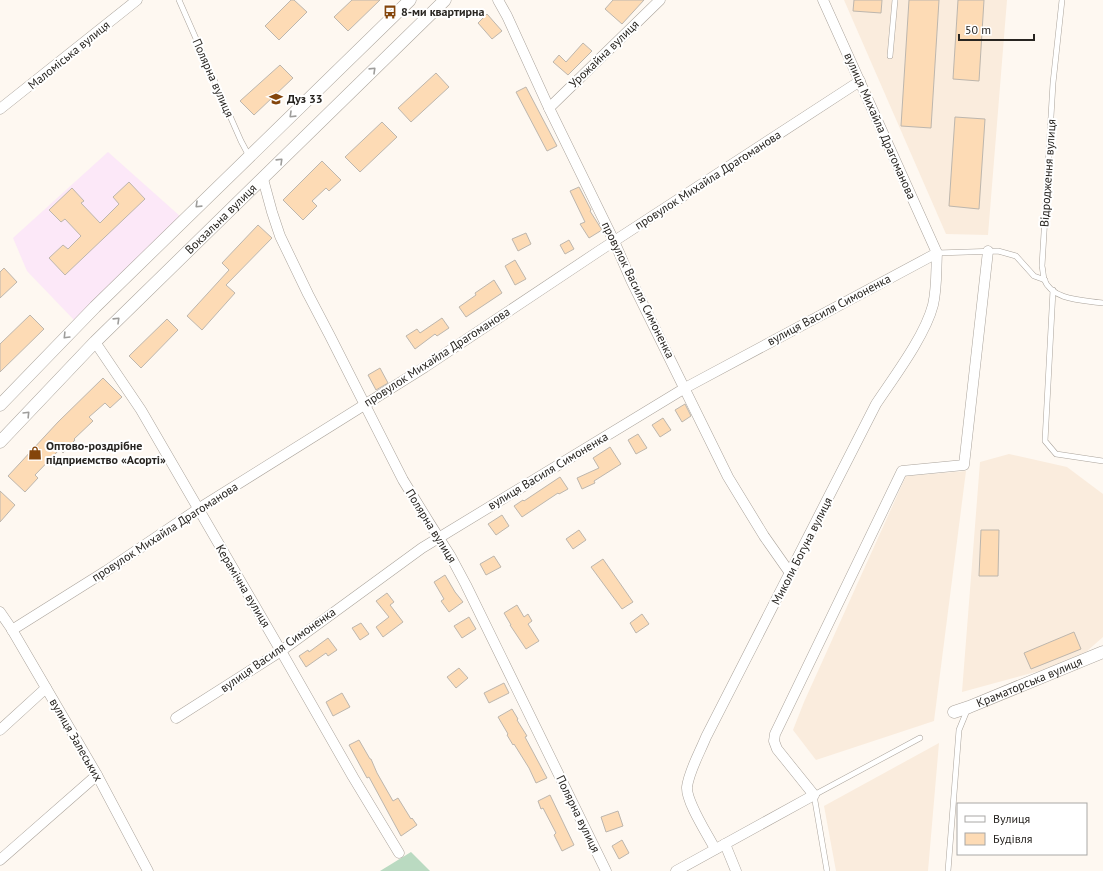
<svg xmlns="http://www.w3.org/2000/svg" width="1103" height="871" viewBox="0 0 1103 871" font-family="'PT Sans',sans-serif">
<rect width="100%" height="100%" fill="#fef8f1"/>
<g fill="#faecdd">
<path d="M 844,0 L 1007,0 L 988,235 L 946,234 Z"/>
<path d="M 1009,454 L 1067,467 L 1103,494 L 1103,637 L 1086,652 L 1043,670 L 962,692 L 980,462 Z"/>
<path d="M 966,471 L 934,721 L 816,760 L 793,730 L 804,702 L 906,476 Z"/>
<path d="M 939,743 L 928,871 L 836,871 L 824,806 Z"/>
</g>
<path fill="#fce8f8" d="M 108,152 L 181,217 L 75,321 L 27,271 L 13,238 Z"/>
<path fill="#badac1" d="M 411,852 L 430,871 L 380,871 Z"/>
<g fill="#fddbb5" stroke="#bdb6ad">
<path d="M 291,0 L 294,0 L 307,12 L 279,40 L 265,26 Z"/>
<path d="M 352,0 L 380,0 L 348,31 L 334,17 Z"/>
<path d="M 613,0 L 644,0 L 622,24 L 605,9 Z"/>
<path d="M 854,0 L 882,0 L 881,13 L 853,11 Z"/>
<path d="M 909,0 L 939,0 L 931,128 L 901,126 Z"/>
<path d="M 958,0 L 984,0 L 979,81 L 953,79 Z"/>
<path d="M 487,14 L 502,31 L 492,39 L 478,23 Z"/>
<path d="M 583,43 L 592,51 L 568,75 L 553,62 L 559,55 L 566,62 Z"/>
<path d="M 280,65 L 293,78 L 254,115 L 240,101 Z"/>
<path d="M 436,73 L 449,87 L 411,122 L 398,108 Z"/>
<path d="M 526,87 L 557,146 L 547,151 L 516,92 Z"/>
<path d="M 955,117 L 985,119 L 979,209 L 949,206 Z"/>
<path d="M 382,122 L 397,137 L 360,172 L 345,157 Z"/>
<path d="M 322,161 L 341,180 L 329,191 L 326,188 L 312,201 L 317,206 L 303,220 L 283,200 Z"/>
<path d="M 129,182 L 145,199 L 65,275 L 49,258 L 63,245 L 68,249 L 81,236 L 65,219 L 61,222 L 49,210 L 72,188 L 84,201 L 81,203 L 100,223 L 119,204 L 113,197 Z"/>
<path d="M 579,187 L 591,210 L 590,211 L 602,230 L 589,238 L 580,224 L 585,222 L 570,191 Z"/>
<path d="M 258,225 L 272,238 L 226,285 L 235,293 L 202,330 L 187,316 L 229,270 L 222,263 Z"/>
<path d="M 526,233 L 531,244 L 518,251 L 512,239 Z"/>
<path d="M 569,240 L 574,249 L 565,254 L 560,245 Z"/>
<path d="M 515,260 L 526,279 L 515,285 L 505,266 Z"/>
<path d="M 4,268 L 17,282 L 0,298 L 0,272 Z"/>
<path d="M 494,280 L 502,293 L 466,317 L 459,307 L 476,295 L 475,293 Z"/>
<path d="M 30,315 L 44,329 L 0,372 L 0,344 Z"/>
<path d="M 442,318 L 449,328 L 437,336 L 435,334 L 415,349 L 406,336 L 417,329 L 420,333 Z"/>
<path d="M 167,319 L 178,330 L 141,368 L 129,356 Z"/>
<path d="M 380,368 L 388,383 L 376,390 L 368,375 Z"/>
<path d="M 103,378 L 122,397 L 110,408 L 105,403 L 89,417 L 93,421 L 74,439 L 75,440 L 63,453 L 60,449 L 35,475 L 38,478 L 25,492 L 8,476 L 58,422 Z"/>
<path d="M 685,404 L 691,416 L 682,422 L 675,410 Z"/>
<path d="M 663,418 L 671,430 L 660,437 L 652,425 Z"/>
<path d="M 638,434 L 647,448 L 636,454 L 628,440 Z"/>
<path d="M 610,447 L 621,464 L 594,481 L 595,483 L 582,489 L 577,478 L 599,468 L 593,458 Z"/>
<path d="M 560,477 L 568,489 L 559,494 L 558,493 L 522,517 L 514,506 L 523,500 L 524,501 Z"/>
<path d="M 0,491 L 15,505 L 0,522 Z"/>
<path d="M 502,515 L 509,526 L 496,535 L 488,524 Z"/>
<path d="M 579,530 L 586,540 L 573,549 L 566,539 Z"/>
<path d="M 981,530 L 999,530 L 998,576 L 979,576 Z"/>
<path d="M 494,556 L 501,567 L 486,575 L 480,564 Z"/>
<path d="M 603,559 L 633,602 L 622,609 L 591,567 Z"/>
<path d="M 445,575 L 455,592 L 463,602 L 449,612 L 441,601 L 444,599 L 434,582 Z"/>
<path d="M 387,593 L 394,602 L 390,605 L 403,622 L 383,637 L 376,627 L 389,617 L 376,601 Z"/>
<path d="M 517,605 L 524,617 L 528,614 L 532,621 L 528,624 L 539,641 L 526,649 L 510,625 L 511,625 L 504,613 Z"/>
<path d="M 642,614 L 649,624 L 636,633 L 630,623 Z"/>
<path d="M 469,617 L 476,629 L 462,638 L 454,626 Z"/>
<path d="M 361,623 L 369,634 L 360,640 L 352,628 Z"/>
<path d="M 1074,632 L 1081,649 L 1031,669 L 1024,653 Z"/>
<path d="M 328,638 L 337,650 L 328,656 L 326,653 L 306,667 L 299,656 L 308,650 L 309,652 Z"/>
<path d="M 459,668 L 468,678 L 456,688 L 447,677 Z"/>
<path d="M 504,683 L 509,693 L 489,703 L 484,693 Z"/>
<path d="M 342,693 L 350,707 L 333,716 L 326,702 Z"/>
<path d="M 512,709 L 518,719 L 517,720 L 527,736 L 525,737 L 547,778 L 536,783 L 529,768 L 514,744 L 513,745 L 507,735 L 508,734 L 498,717 Z"/>
<path d="M 359,740 L 370,759 L 371,759 L 377,773 L 393,801 L 398,798 L 411,819 L 412,818 L 417,825 L 401,836 L 369,777 L 367,778 L 349,745 Z"/>
<path d="M 550,795 L 574,845 L 562,851 L 554,835 L 556,833 L 543,808 L 541,809 L 538,801 Z"/>
<path d="M 618,811 L 623,826 L 606,832 L 601,817 Z"/>
<path d="M 622,840 L 629,853 L 619,859 L 612,846 Z"/>
</g>
<g fill="none" stroke-linecap="round" stroke-linejoin="round">
<g stroke="#aaa39b" stroke-width="6">
<g id="service">
<path d="M 179,0 L 241,141 L 249,156"/>
<path d="M 1062,0 L 1053,83 L 1042,266 C 1043,270 1043,275 1044,279 C 1052,301 1084,300 1103,303"/>
<path d="M 890,56 L 895,0"/>
<path d="M 937,253 L 998,251 L 1016,256 L 1034,276 L 1045,280"/>
<path d="M 1053,290 L 1045,441 L 1056,454 L 1103,461"/>
<path d="M 827,871 L 814,795 L 920,738"/>
<path d="M 948,871 L 959,730 L 968,708"/>
</g>
</g>
<g stroke="#aaa39b" stroke-width="11">
<g id="minor">
<path d="M 498,0 L 507,16 L 549,108 L 614,241 L 631,280 L 728,477 L 764,536 L 790,573"/>
<path d="M 549,108 L 660,0"/>
<path d="M 0,109 L 137,0"/>
<path d="M 263,179 L 272,212 L 280,236 L 308,294 L 330,336 L 403,480 L 430,524 L 451,557 L 466,585 L 606,871"/>
<path d="M 95,342 L 141,410 L 281,651 L 353,777 L 399,853"/>
<path d="M 0,612 L 11,628 L 97,775 L 148,871"/>
<path d="M 12,630 L 106,571 L 198,509 L 425,367 L 599,251 L 860,81"/>
<path d="M 176,718 L 281,651 L 422,548 L 685,388 L 937,253"/>
<path d="M 0,730 L 46,688"/>
<path d="M 725,844 L 736,871"/>
<path d="M 715,849 C 708,835 686,802 687,787 C 689,771 700,752 706,737 L 876,404 C 894,377 925,336 933,305 C 937,288 936,270 937,253 L 823,0"/>
<path d="M 0,860 L 97,775"/>
<path d="M 676,871 L 814,795 L 777,749 L 774,741 L 775,734 L 902,471 L 964,465 L 988,251"/>
</g>
</g>
<g stroke="#aaa39b" stroke-width="13">
<g id="tertiary">
<path d="M 0,405 L 95,307 L 410,0"/>
<path id="s1" d="M 0,442 L 95,342 L 445,0"/>
<path id="s2" d="M 954,712 L 969,707 L 1103,652"/>
</g>
</g>
<use href="#service" stroke="#fff" stroke-width="5"/>
<use href="#minor" stroke="#fff" stroke-width="10"/>
<use href="#tertiary" stroke="#fff" stroke-width="12"/>
</g>
<defs><path id="oneway-chevron" d="M-2-3.5L2.5 0L-2 3.5" fill="none" stroke-width="1.6" stroke-linecap="round" stroke-linejoin="round"/></defs>
<g stroke="#9e9d9b">
<use href="#oneway-chevron" transform="translate(373 70) rotate(-44)"/>
<use href="#oneway-chevron" transform="translate(292 115) rotate(136)"/>
<use href="#oneway-chevron" transform="translate(280 161) rotate(-44)"/>
<use href="#oneway-chevron" transform="translate(198 205) rotate(136)"/>
<use href="#oneway-chevron" transform="translate(117 320) rotate(-44)"/>
<use href="#oneway-chevron" transform="translate(66 336) rotate(134)"/>
<use href="#oneway-chevron" transform="translate(27 414) rotate(-46)"/>
</g>
<defs>
<g id="bus-bare" transform="scale(1.08)"><path d="M-5-6H5V4H4V6H2V4H-2V6H-4V4H-5ZM-3.5-4V0h7V-4ZM-3.5 1.2v1.5H-2V1.2ZM2 1.2v1.5H3.5V1.2Z" fill="#84450b" stroke="#fff" stroke-width="2.5" paint-order="stroke"/></g>
<g id="school-bare" transform="scale(1.08)"><path d="M0-5L7-2L0 1L-7-2ZM-4 1L0 2.5L4 1V4Q0 6-4 4Z" fill="#84450b" stroke="#fff" stroke-width="2.5" paint-order="stroke"/></g>
<g id="shop-bare" transform="scale(1.08)"><path d="M-5-2.5h2.3a2.7 3.5 0 0 1 5.4 0H5L5.5 6h-11ZM-1.5-2.5h3a1.5 2.3 0 0 0-3 0Z" fill="#84450b" stroke="#fff" stroke-width="2.5" paint-order="stroke"/></g>
</defs>
<g fill-rule="evenodd">
<use href="#bus-bare" x="390" y="12"/>
<use href="#school-bare" x="276" y="99"/>
<use href="#shop-bare" x="35" y="453"/>
</g>
<g text-anchor="middle" stroke-width="4" stroke-linejoin="round" paint-order="stroke">
<g font-size="12" font-weight="bold" fill="#282521" stroke="#fff" text-anchor="start">
<text x="401" y="16">8-ми квартирна</text>
<text x="287" y="103">Дуз 33</text>
<text x="46" y="450">Оптово-роздрібне<tspan x="46" dy="14">підприємство «Асортi»</tspan></text>
</g>
<g font-size="12" fill="#282521" stroke="#fff">
<text transform="translate(604 54) rotate(-44)" y="4">Урожайна вулиця</text>
<text transform="translate(69 55) rotate(-39)" y="4">Маломіська вулиця</text>
<text transform="translate(213 78) rotate(66)" y="4">Полярна вулиця</text>
<text transform="translate(880 126) rotate(66)" y="4">вулиця Михайла Драгоманова</text>
<text transform="translate(1048 173) rotate(-86)" y="4">Відродження вулиця</text>
<text transform="translate(708 180) rotate(-33)" y="4">провулок Михайла Драгоманова</text>
<text dy="4" stroke="none"><textPath href="#s1" startOffset="314">Вокзальна вулиця</textPath></text>
<text transform="translate(638 290) rotate(64)" y="4">провулок Василя Симоненка</text>
<text transform="translate(829 310) rotate(-28)" y="4">вулиця Василя Симоненка</text>
<text transform="translate(437 357) rotate(-33)" y="4">провулок Михайла Драгоманова</text>
<text transform="translate(548 471) rotate(-31)" y="4">вулиця Василя Симоненка</text>
<text transform="translate(431 526) rotate(58)" y="4">Полярна вулиця</text>
<text transform="translate(165 532) rotate(-33)" y="4">провулок Михайла Драгоманова</text>
<text transform="translate(802 551) rotate(-63)" y="4">Миколи Богуна вулиця</text>
<text transform="translate(243 586) rotate(59)" y="4">Керамічна вулиця</text>
<text transform="translate(278 650) rotate(-35)" y="4">вулиця Василя Симоненка</text>
<text dy="4" stroke="none"><textPath href="#s2" startOffset="81">Краматорська вулиця</textPath></text>
<text transform="translate(76 740) rotate(60)" y="4">вулиця Залеських</text>
<text transform="translate(578 814) rotate(64)" y="4">Полярна вулиця</text>
</g>
</g>
<rect x="957" y="803" width="130" height="52" fill="#ffffff" stroke="#a9a8a6"/>
<rect x="965" y="816" width="20" height="6" fill="#ffffff" stroke="#a9a8a6"/>
<text x="993" y="823" font-size="12" fill="#282521">Вулиця</text>
<rect x="965" y="833" width="20" height="12" fill="#fddbb5" stroke="#a9a8a6"/>
<text x="993" y="843" font-size="12" fill="#282521">Будівля</text>
<path d="M959 34v6h75v-6" fill="none" stroke="#282521" stroke-width="2"/>
<text x="965" y="34" font-size="12" fill="#282521" stroke="#ffffff" stroke-width="3" paint-order="stroke">50 m</text>
</svg>
